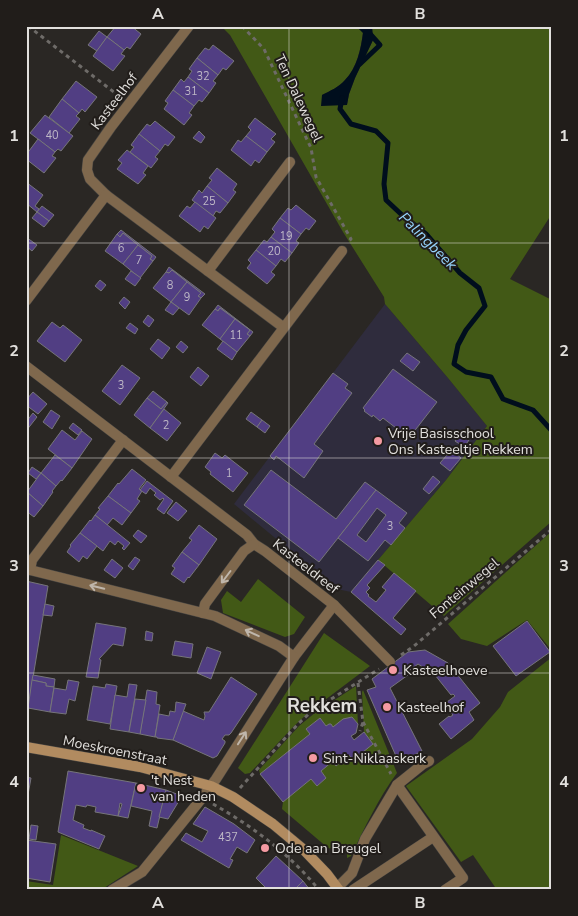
<svg xmlns="http://www.w3.org/2000/svg" width="578" height="916" viewBox="0 0 578 916" font-family="'Nunito Sans',sans-serif">
<rect width="100%" height="100%" fill="#2a2724"/>
<path fill="#2f2c3d" d="M 385,304 L 448,378 L 487,426 L 446,480 L 351,592 L 337,589 L 234,504 Z"/>
<g fill="#425916">
<path d="M 221,26 L 356,26 L 363,32 C 361,48 357,68 345,80 C 339,87 330,91 322,95 L 347,104 L 349,94 L 355,78 L 373,40 L 372,26 L 552,26 L 552,215 L 551,215 L 510,279 L 552,300 L 552,521 L 444,616 L 378,560 L 446,480 L 487,426 L 448,378 L 385,304 L 384,297 L 343,232 L 230,35 Z"/>
<path d="M 552,531 L 552,651 L 527,620 L 487,646 L 461,639 L 448,624 Z"/>
<path d="M 258,579 L 305,617 L 294,634 L 285,637 L 223,613 L 221,600 L 227,591 L 241,602 Z"/>
<path d="M 324,633 L 370,666 L 309,712 L 293,727 L 250,773 L 245,774 L 238,768 Z"/>
<path d="M 552,657 L 552,890 L 492,890 L 495,887 L 473,855 L 461,862 L 406,786 L 472,739 L 500,707 L 508,692 Z"/>
<path d="M 356,686 L 358,724 L 352,717 L 333,727 L 331,724 L 329,724 L 326,726 L 320,718 L 306,729 L 310,734 L 260,774 L 259,770 L 299,726 L 316,712 Z"/>
<path d="M 363,690 L 397,773 C 378,799 365,827 351,856 L 347,858 L 347,852 L 328,848 L 282,809 L 283,802 L 311,779 L 317,786 L 326,778 L 321,771 L 333,761 L 336,765 L 349,755 L 353,760 L 373,744 L 364,732 L 362,692 Z"/>
<path d="M 61,835 L 138,866 L 101,890 L 26,890 L 26,881 L 53,885 Z"/>
</g>
<path fill="#000e1d" d="M 356,26 L 372,26 L 373,40 L 355,78 L 349,94 L 347,105 L 321,106 L 322,95 C 330,91 339,87 345,80 C 357,68 361,49 363,33 Z"/>
<g fill="none" stroke-linecap="round" stroke-linejoin="round">
<g stroke="#000e1d" stroke-width="5">
<path d="M 360,64 L 380,45 L 363,26"/>
<path d="M 342,98 L 340,109 L 351,124 L 376,131 L 388,143 L 384,184 L 386,200 L 402,215 L 426,234 L 460,273 L 479,288 L 485,306 L 466,330 L 458,345 L 454,364 L 466,372 L 491,377 L 503,399 L 533,410 L 552,431"/>
</g>
</g>
<g fill="#513e83" stroke="#76757a" fill-rule="evenodd">
<path d="M 116,26 L 131,26 L 141,34 L 130,49 L 127,47 L 124,50 L 107,37 Z"/>
<path d="M 99,31 L 107,37 L 97,51 L 88,45 Z"/>
<path d="M 107,37 L 124,50 L 121,54 L 125,56 L 113,71 L 93,56 Z"/>
<path d="M 213,45 L 234,61 L 226,70 L 223,68 L 218,75 L 197,58 L 205,48 L 209,50 Z"/>
<path d="M 197,58 L 218,75 L 213,81 L 216,83 L 209,93 L 188,77 L 192,71 L 189,69 Z"/>
<path d="M 188,77 L 209,93 L 202,102 L 199,100 L 194,106 L 173,90 L 181,79 L 184,82 Z"/>
<path d="M 76,81 L 97,97 L 85,112 L 82,109 L 79,113 L 62,99 Z"/>
<path d="M 173,90 L 194,106 L 189,113 L 192,115 L 184,125 L 164,109 L 168,103 L 165,101 Z"/>
<path d="M 62,99 L 79,113 L 76,116 L 80,119 L 69,133 L 49,117 Z"/>
<path d="M 45,115 L 73,136 L 61,151 L 58,149 L 55,152 L 30,133 Z"/>
<path d="M 255,118 L 276,134 L 271,139 L 275,142 L 267,152 L 246,136 L 251,130 L 248,127 Z"/>
<path d="M 155,121 L 175,137 L 168,146 L 165,144 L 160,151 L 139,134 L 147,124 L 150,126 Z"/>
<path d="M 199,131 L 205,137 L 201,143 L 193,138 Z"/>
<path d="M 139,134 L 160,151 L 155,157 L 158,159 L 151,168 L 130,152 L 134,147 L 131,145 Z"/>
<path d="M 246,136 L 267,152 L 259,163 L 255,160 L 251,166 L 231,150 L 238,140 L 241,142 Z"/>
<path d="M 38,139 L 55,152 L 52,156 L 56,158 L 44,173 L 26,159 L 26,155 Z"/>
<path d="M 127,150 L 148,166 L 143,173 L 146,175 L 138,184 L 117,169 L 122,163 L 118,160 Z"/>
<path d="M 217,168 L 237,184 L 233,190 L 236,192 L 228,203 L 207,186 L 212,180 L 209,178 Z"/>
<path d="M 26,182 L 43,195 L 35,206 L 39,209 L 37,212 L 26,203 Z"/>
<path d="M 207,186 L 228,203 L 220,213 L 216,211 L 213,216 L 192,200 L 199,190 L 202,193 Z"/>
<path d="M 195,202 L 216,218 L 208,229 L 204,226 L 200,232 L 179,216 L 187,206 L 190,208 Z"/>
<path d="M 296,205 L 316,221 L 309,230 L 306,228 L 301,234 L 280,218 L 288,208 L 291,210 Z"/>
<path d="M 42,206 L 54,215 L 49,221 L 37,212 Z"/>
<path d="M 37,212 L 49,221 L 44,227 L 32,218 Z"/>
<path d="M 280,218 L 301,234 L 296,241 L 299,243 L 292,253 L 271,237 L 275,232 L 272,229 Z"/>
<path d="M 121,230 L 156,257 L 153,261 L 150,259 L 152,256 L 123,233 L 120,237 L 117,234 Z"/>
<path d="M 123,233 L 138,245 L 123,264 L 105,251 L 117,234 L 120,237 Z"/>
<path d="M 26,237 L 37,245 L 32,251 L 26,246 Z"/>
<path d="M 271,237 L 292,253 L 285,262 L 281,259 L 276,266 L 256,250 L 264,240 L 267,242 Z"/>
<path d="M 138,245 L 152,256 L 150,259 L 153,261 L 140,278 L 123,264 Z"/>
<path d="M 256,250 L 276,266 L 271,272 L 275,275 L 267,284 L 247,268 L 251,263 L 248,260 Z"/>
<path d="M 169,267 L 205,294 L 201,298 L 198,296 L 201,293 L 172,270 L 169,273 L 166,272 Z"/>
<path d="M 172,270 L 187,282 L 171,302 L 153,288 L 166,272 L 169,273 Z"/>
<path d="M 131,271 L 141,278 L 135,286 L 125,279 Z"/>
<path d="M 100,280 L 106,285 L 101,291 L 95,286 Z"/>
<path d="M 187,282 L 201,293 L 198,296 L 201,298 L 189,315 L 171,302 Z"/>
<path d="M 124,297 L 130,302 L 125,309 L 119,303 Z"/>
<path d="M 171,302 L 179,308 L 173,315 L 165,310 Z"/>
<path d="M 218,305 L 253,332 L 250,336 L 247,334 L 250,330 L 220,308 L 218,311 L 215,309 Z"/>
<path d="M 220,308 L 235,319 L 220,339 L 202,325 L 215,309 L 218,311 Z"/>
<path d="M 148,315 L 154,320 L 149,327 L 143,322 Z"/>
<path d="M 235,319 L 250,330 L 247,334 L 250,336 L 237,352 L 220,339 Z"/>
<path d="M 52,322 L 60,328 L 63,325 L 82,340 L 65,362 L 37,341 Z"/>
<path d="M 130,323 L 138,329 L 135,334 L 126,328 Z"/>
<path d="M 158,339 L 170,348 L 162,359 L 150,349 Z"/>
<path d="M 181,341 L 188,347 L 183,353 L 176,347 Z"/>
<path d="M 223,341 L 237,352 L 232,360 L 217,349 Z"/>
<path d="M 407,353 L 420,362 L 413,371 L 400,361 Z"/>
<path d="M 122,365 L 140,378 L 120,405 L 102,391 Z"/>
<path d="M 198,367 L 209,376 L 201,386 L 190,377 Z"/>
<path d="M 393,369 L 437,402 L 409,438 L 383,418 L 380,421 L 373,415 L 372,417 L 364,411 L 365,410 L 363,408 Z"/>
<path d="M 333,373 L 348,384 L 345,388 L 352,393 L 314,444 L 323,451 L 304,478 L 276,456 L 274,460 L 270,456 Z"/>
<path d="M 153,391 L 167,402 L 161,409 L 147,398 Z"/>
<path d="M 33,392 L 47,404 L 38,414 L 26,405 L 26,400 Z"/>
<path d="M 147,398 L 161,409 L 167,402 L 168,403 L 150,428 L 134,415 Z"/>
<path d="M 164,409 L 181,423 L 167,441 L 150,428 Z"/>
<path d="M 51,410 L 60,416 L 52,429 L 43,422 Z"/>
<path d="M 251,412 L 262,420 L 257,427 L 246,419 Z"/>
<path d="M 33,413 L 37,417 L 26,431 L 26,422 Z"/>
<path d="M 262,420 L 270,426 L 265,433 L 257,427 Z"/>
<path d="M 73,423 L 82,430 L 78,435 L 69,428 Z"/>
<path d="M 62,430 L 75,440 L 82,431 L 92,439 L 72,468 L 48,449 Z"/>
<path d="M 460,434 L 469,440 L 464,447 L 455,441 Z"/>
<path d="M 453,451 L 461,458 L 450,471 L 440,463 L 447,455 L 449,455 Z"/>
<path d="M 215,453 L 222,458 L 225,455 L 248,473 L 233,492 L 210,474 L 211,472 L 205,467 Z"/>
<path d="M 55,455 L 72,468 L 62,481 L 61,480 L 56,486 L 41,473 Z"/>
<path d="M 32,467 L 41,473 L 36,479 L 28,473 Z"/>
<path d="M 132,469 L 146,480 L 139,489 L 142,491 L 137,499 L 140,501 L 131,513 L 108,496 L 118,483 L 119,484 Z"/>
<path d="M 271,470 L 336,519 L 365,482 L 376,490 L 319,562 L 244,505 Z"/>
<path d="M 41,473 L 56,486 L 52,491 L 53,492 L 43,506 L 27,492 Z"/>
<path d="M 433,476 L 440,482 L 429,494 L 423,489 Z"/>
<path d="M 147,481 L 173,501 L 164,514 L 157,509 L 164,499 L 163,498 L 160,500 L 154,495 L 156,493 L 150,488 L 146,494 L 140,490 Z"/>
<path d="M 376,490 L 407,513 L 399,523 L 405,528 L 391,545 L 385,540 L 368,561 L 338,538 ZM 377,508 L 386,515 L 366,542 L 357,535 Z"/>
<path d="M 27,492 L 43,506 L 34,517 L 26,511 Z"/>
<path d="M 108,496 L 131,513 L 122,525 L 113,518 L 107,525 L 95,515 L 100,509 L 98,508 Z"/>
<path d="M 176,502 L 187,511 L 178,521 L 167,513 Z"/>
<path d="M 95,515 L 130,543 L 124,550 L 122,548 L 124,546 L 118,541 L 115,545 L 110,541 L 103,551 L 80,533 L 90,520 L 91,521 Z"/>
<path d="M 199,525 L 217,539 L 199,565 L 182,552 L 192,540 L 189,538 Z"/>
<path d="M 138,530 L 147,536 L 141,543 L 133,536 Z"/>
<path d="M 80,533 L 97,546 L 87,559 L 83,556 L 79,562 L 67,552 L 71,546 L 70,545 Z"/>
<path d="M 182,552 L 199,565 L 189,578 L 188,577 L 184,583 L 171,574 L 175,568 L 172,566 Z"/>
<path d="M 135,557 L 140,560 L 133,570 L 128,566 Z"/>
<path d="M 112,559 L 123,568 L 115,578 L 104,570 Z"/>
<path d="M 378,560 L 385,565 L 367,585 L 370,588 L 366,592 L 369,595 L 368,596 L 376,602 L 386,590 L 382,587 L 394,573 L 416,591 L 393,618 L 406,629 L 401,635 L 351,592 Z"/>
<path d="M 26,581 L 48,586 L 28,708 L 26,708 Z"/>
<path d="M 45,604 L 54,606 L 52,616 L 43,615 Z"/>
<path d="M 527,621 L 550,652 L 516,676 L 493,646 Z"/>
<path d="M 96,623 L 126,628 L 123,646 L 113,644 L 99,659 L 101,660 L 98,678 L 86,677 Z"/>
<path d="M 146,631 L 153,633 L 152,641 L 145,640 Z"/>
<path d="M 175,641 L 193,644 L 191,658 L 172,655 Z"/>
<path d="M 207,647 L 221,652 L 211,679 L 197,673 Z"/>
<path d="M 425,650 L 448,663 L 480,703 L 469,712 L 474,720 L 451,739 L 439,724 L 449,716 L 450,717 L 453,715 L 451,713 L 455,711 L 447,702 L 455,696 L 453,694 L 451,695 L 435,675 L 418,664 L 406,673 L 408,675 L 390,688 L 422,751 L 399,763 L 367,690 L 376,687 L 372,679 L 408,652 Z"/>
<path d="M 33,675 L 55,679 L 54,687 L 46,686 L 46,683 L 32,680 Z"/>
<path d="M 231,677 L 257,694 L 231,733 L 229,735 L 225,735 L 222,739 L 225,741 L 225,743 L 217,756 L 213,758 L 173,740 L 183,711 L 204,720 L 205,716 L 204,712 L 209,712 Z"/>
<path d="M 32,680 L 46,683 L 46,686 L 54,687 L 50,712 L 28,708 Z"/>
<path d="M 68,680 L 79,682 L 75,701 L 69,699 L 66,714 L 50,712 L 54,688 L 66,690 Z"/>
<path d="M 106,684 L 117,686 L 110,724 L 87,720 L 93,686 L 105,688 Z"/>
<path d="M 129,684 L 137,685 L 129,732 L 110,729 L 115,695 L 127,697 Z"/>
<path d="M 147,690 L 157,692 L 156,704 L 160,705 L 155,737 L 140,734 Z"/>
<path d="M 135,699 L 146,700 L 140,734 L 129,732 Z"/>
<path d="M 176,702 L 186,704 L 173,740 L 157,738 L 157,737 L 155,737 L 159,714 L 169,716 L 170,711 L 175,712 Z"/>
<path d="M 352,717 L 358,724 L 356,733 L 351,736 L 354,740 L 364,732 L 373,744 L 353,760 L 349,755 L 336,766 L 333,761 L 321,771 L 326,778 L 317,786 L 311,779 L 283,802 L 260,774 L 310,734 L 306,729 L 320,718 L 326,726 L 329,724 L 331,724 L 333,727 L 343,719 Z"/>
<path d="M 68,771 L 136,783 L 128,818 L 118,816 L 122,804 L 120,803 L 118,816 L 95,812 L 96,807 L 87,805 L 86,807 L 76,805 L 73,820 L 84,825 L 83,828 L 91,831 L 91,830 L 105,836 L 99,849 L 58,832 Z"/>
<path d="M 26,777 L 31,778 L 26,806 Z"/>
<path d="M 136,783 L 166,790 L 157,828 L 149,826 L 152,811 L 131,806 Z"/>
<path d="M 166,790 L 182,796 L 168,819 L 159,817 Z"/>
<path d="M 205,807 L 234,824 L 255,840 L 247,853 L 237,847 L 230,859 L 233,860 L 229,868 L 181,840 L 186,833 L 202,842 L 208,831 L 193,824 Z"/>
<path d="M 31,825 L 38,826 L 36,840 L 29,839 Z"/>
<path d="M 26,840 L 56,844 L 50,882 L 26,878 Z"/>
<path d="M 276,856 L 303,881 L 294,890 L 268,890 L 256,878 Z"/>
<path d="M 303,881 L 310,890 L 294,890 Z"/>
</g>
<g fill="none" stroke-linecap="round" stroke-linejoin="round">
<g stroke="#474542" stroke-width="11">
<g id="service">
<path d="M 334,605 L 390,662"/>
<path d="M 397,785 L 463,878 L 445,890"/>
<path d="M 338,887 L 352,873 L 365,839 L 397,785 L 423,764 L 429,761"/>
<path d="M 353,890 L 433,837"/>
</g>
</g>
<g stroke="#474542" stroke-width="11">
<g id="minor">
<path d="M 189,26 L 111,127 L 88,160 L 87,170 L 90,179 L 106,195 L 283,327"/>
<path d="M 208,271 L 290,162"/>
<path d="M 26,301 L 106,195"/>
<path d="M 26,366 L 247,535 L 254,544 L 265,551 L 334,605 L 294,657 L 216,779 L 202,798 L 142,872 L 112,890"/>
<path d="M 171,477 L 342,251"/>
<path d="M 26,569 L 215,616 L 279,646 L 294,657"/>
<path d="M 30,570 L 32,560 L 123,440"/>
<path d="M 203,613 L 205,604 L 244,551 L 254,544"/>
</g>
</g>
<g stroke="#474542" stroke-width="11">
<path id="secondary" d="M 26,747 L 140,767 L 211,786 L 233,797 L 273,824 L 303,849 L 327,874 L 339,890"/>
</g>
<g stroke="#6e6b68" stroke-width="3" stroke-dasharray="4 4" stroke-linecap="butt">
<path d="M 28,26 L 119,96"/>
<path d="M 242,26 L 264,49 L 311,148 L 316,177 L 351,239 L 349,241"/>
<path d="M 401,655 L 414,646 L 552,529"/>
<path d="M 358,683 L 363,722 L 360,731"/>
<path d="M 363,722 L 391,774"/>
<path d="M 240,788 L 298,724 L 312,711 L 379,669"/>
<path d="M 213,804 C 252,826 291,855 319,890"/>
</g>
<use href="#service" stroke="#7f684d" stroke-width="10"/>
<use href="#minor" stroke="#7f684d" stroke-width="10"/>
<use href="#secondary" stroke="#b18b60" stroke-width="10"/>
</g>
<defs><path id="oneway-shaft" d="M-6 0H5M1.5-3L5.5 0L1.5 3" fill="none" stroke-width="1.6" stroke-linecap="round" stroke-linejoin="round" transform="scale(1.25)"/></defs>
<g stroke="#bfb6ab">
<use href="#oneway-shaft" transform="translate(226 577) rotate(127)"/>
<use href="#oneway-shaft" transform="translate(97 587) rotate(-166)"/>
<use href="#oneway-shaft" transform="translate(252 633) rotate(-155)"/>
<use href="#oneway-shaft" transform="translate(242 738) rotate(-57)"/>
</g>
<path fill="none" stroke="#e2e0dd" stroke-width="1" stroke-opacity="0.55" d="M 289,26 L 289,890M 26,243 L 552,243M 26,458 L 552,458M 26,673 L 552,673"/>
<g fill="#f49aa2" stroke="#211d1a" stroke-width="2">
<circle cx="378" cy="441" r="5"/>
<circle cx="393" cy="670" r="5"/>
<circle cx="387" cy="707" r="5"/>
<circle cx="313" cy="758" r="5"/>
<circle cx="141" cy="788" r="5"/>
<circle cx="265" cy="848" r="5"/>
</g>
<g text-anchor="middle" stroke-width="4" stroke-linejoin="round" paint-order="stroke">
<g font-size="11" fill="#beb8c6">
<text x="203" y="80">32</text>
<text x="191" y="95">31</text>
<text x="52" y="139">40</text>
<text x="209" y="205">25</text>
<text x="286" y="240">19</text>
<text x="121" y="252">6</text>
<text x="274" y="255">20</text>
<text x="139" y="264">7</text>
<text x="170" y="289">8</text>
<text x="187" y="301">9</text>
<text x="236" y="339">11</text>
<text x="121" y="389">3</text>
<text x="166" y="429">2</text>
<text x="229" y="477">1</text>
<text x="390" y="530">3</text>
<text x="228" y="841">437</text>
</g>
<g font-size="14" fill="#e2e0dd" stroke="#211d1a">
<text transform="translate(299 98) rotate(65)" y="5">Ten Dalewegel</text>
<text transform="translate(114 101) rotate(-53)" y="5">Kasteelhof</text>
<text transform="translate(306 566) rotate(38)" y="5">Kasteeldreef</text>
<text transform="translate(464 588) rotate(-40)" y="5">Fonteinwegel</text>
<text transform="translate(115 750) rotate(11)" y="5">Moeskroenstraat</text>
</g>
<g font-size="14" fill="#e2e0dd" stroke="#211d1a" text-anchor="start">
<text x="388" y="438">Vrije Basisschool<tspan x="388" dy="16">Ons Kasteeltje Rekkem</tspan></text>
<text x="403" y="675">Kasteelhoeve</text>
<text x="397" y="712">Kasteelhof</text>
<text x="323" y="763">Sint-Niklaaskerk</text>
<text x="151" y="785">'t Nest<tspan x="151" dy="16">van heden</tspan></text>
<text x="275" y="853">Ode aan Breugel</text>
</g>
<g font-size="15" font-style="italic" fill="#96d3fc" stroke="#211d1a">
<text transform="translate(428 241) rotate(45)" y="5">Palingbeek</text>
</g>
<g font-size="19" font-weight="bold" fill="#e2e0dd" stroke="#211d1a">
<text x="322" y="712">Rekkem</text>
</g>
</g>
<rect width="578" height="916" fill="none" stroke="#211d1a" stroke-width="55"/>
<rect x="28" y="28" width="522" height="860" fill="none" stroke="#e2e0dd" stroke-width="2"/>
<g font-size="16" text-anchor="middle" font-weight="bold" fill="#e2e0dd">
<text x="158" y="19">A</text>
<text x="420" y="19">B</text>
<text x="14" y="141">1</text>
<text x="564" y="141">1</text>
<text x="14" y="356">2</text>
<text x="564" y="356">2</text>
<text x="14" y="571">3</text>
<text x="564" y="571">3</text>
<text x="14" y="787">4</text>
<text x="564" y="787">4</text>
<text x="158" y="908">A</text>
<text x="420" y="908">B</text>
</g>
</svg>
